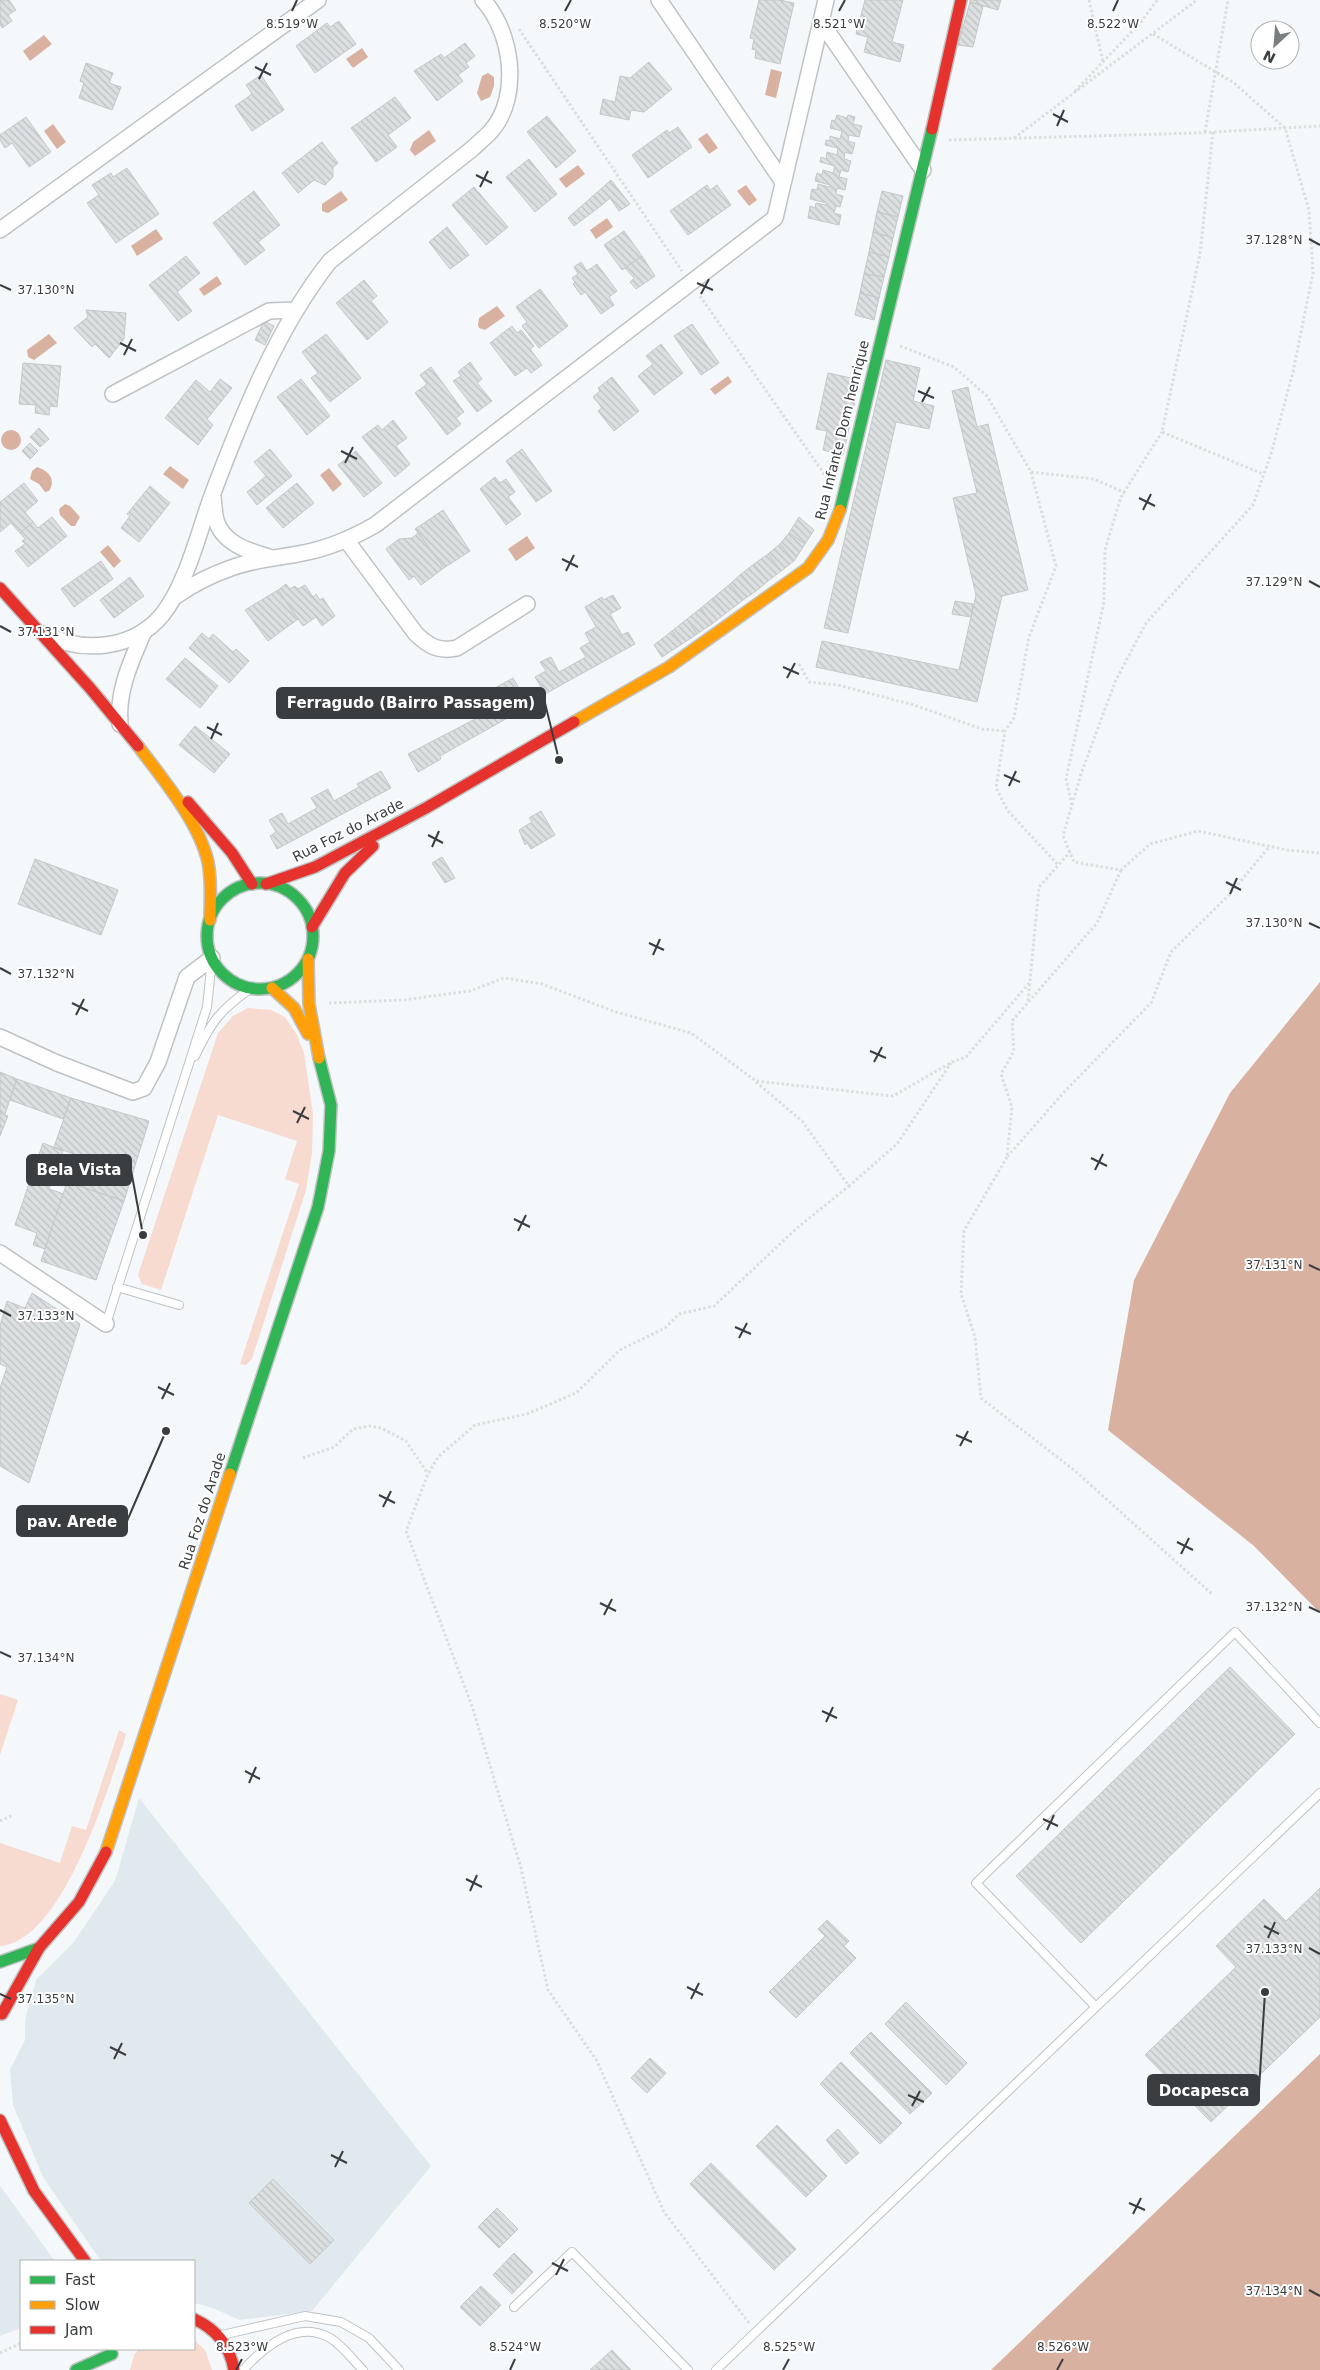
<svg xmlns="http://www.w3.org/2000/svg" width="1320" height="2370" viewBox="0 0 1320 2370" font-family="'DejaVu Sans',sans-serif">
<defs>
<pattern id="building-back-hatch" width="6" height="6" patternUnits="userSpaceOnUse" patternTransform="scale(1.25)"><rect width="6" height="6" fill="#dde0e1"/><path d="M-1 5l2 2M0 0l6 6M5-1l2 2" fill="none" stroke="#bec1c2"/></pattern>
</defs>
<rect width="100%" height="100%" fill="#f5f8fa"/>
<g fill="#e0e9ee">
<path d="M 139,1798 L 431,2166 L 312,2311 L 239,2320 L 213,2308 L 194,2303 L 194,2261 L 101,2261 L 43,2177 L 13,2105 L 10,2070 L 25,2040 L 25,2020 L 36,1980 L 74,1942 L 115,1881 Z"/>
<path d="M 0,2186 L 55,2261 L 21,2261 L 21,2328 L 0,2336 Z"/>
</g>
<g fill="#f7dad0">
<path d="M 248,1008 L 271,1010 L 285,1017 L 297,1035 L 304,1053 L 313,1114 L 312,1153 L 306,1190 L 252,1359 L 246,1365 L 240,1364 L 299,1184 L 285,1179 L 297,1141 L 218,1115 L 161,1290 L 142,1284 L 138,1275 L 218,1033 L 233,1016 Z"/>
<path d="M 0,1694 L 18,1700 L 0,1755 Z"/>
<path d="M 119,1730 L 126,1734 L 124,1742 C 107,1791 62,1942 0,1946 L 0,1843 L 60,1863 L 72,1826 L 86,1830 Z"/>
<path d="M 194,2340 L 205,2350 L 212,2370 L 130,2370 L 134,2355 L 139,2349 L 194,2349 Z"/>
</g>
<g fill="#d9b1a1">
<path d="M 44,35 L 52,44 L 30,61 L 23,51 Z"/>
<path d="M 362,48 L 368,57 L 353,68 L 346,59 Z"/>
<path d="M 771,69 L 782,72 L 776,98 L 765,95 Z"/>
<path d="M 488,73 L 494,77 L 494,86 L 490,97 L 481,101 L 477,93 L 482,76 Z"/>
<path d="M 53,124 L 66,142 L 57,149 L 44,131 Z"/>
<path d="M 429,130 L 436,141 L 415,156 L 410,150 L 413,142 Z"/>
<path d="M 707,133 L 718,148 L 709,154 L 698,139 Z"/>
<path d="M 578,165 L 585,174 L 566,188 L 559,179 Z"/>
<path d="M 746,185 L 757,200 L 749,206 L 737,191 Z"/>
<path d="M 341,191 L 348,200 L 328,213 L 322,211 L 322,204 Z"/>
<path d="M 607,218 L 613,227 L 596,239 L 590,230 Z"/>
<path d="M 156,229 L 163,239 L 137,256 L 131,246 Z"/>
<path d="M 217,276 L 222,284 L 204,296 L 199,289 Z"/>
<path d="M 497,306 L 505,316 L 485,330 L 479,328 L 478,325 L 479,318 Z"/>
<path d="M 49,334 L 57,343 L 34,360 L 28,357 L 27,350 Z"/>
<path d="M 728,376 L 732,382 L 715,395 L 710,389 Z"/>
<circle cx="11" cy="440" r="10"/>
<path d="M 170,466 L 189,480 L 183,489 L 163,474 Z"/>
<path d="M 37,467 C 48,470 57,480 49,491 L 45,492 L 39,484 L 30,479 L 32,471 Z"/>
<path d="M 329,468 L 342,484 L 333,492 L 320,475 Z"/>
<path d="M 65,504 L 70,506 L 80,517 L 75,526 L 71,526 L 60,515 L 59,509 Z"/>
<path d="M 527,536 L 535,548 L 516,561 L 508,549 Z"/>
<path d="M 108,545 L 121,561 L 114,568 L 100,552 Z"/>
<path d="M 1320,982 L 1320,1613 L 1254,1546 L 1108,1430 L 1134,1280 L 1230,1093 Z"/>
<path d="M 1320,2054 L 1320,2370 L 991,2370 Z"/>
</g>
<g fill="url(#building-back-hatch)" stroke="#c5c8c9">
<path d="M 0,0 L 9,0 L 16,10 L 8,15 L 12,21 L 2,28 L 0,24 Z"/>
<path d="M 759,0 L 780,0 L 794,3 L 780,64 L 755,58 L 756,50 L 752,49 L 754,39 L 750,38 Z"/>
<path d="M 865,0 L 903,0 L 892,42 L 904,45 L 900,62 L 864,52 L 868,37 L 856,34 Z"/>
<path d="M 970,0 L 1001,0 L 998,10 L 970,2 Z"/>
<path d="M 970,2 L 983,6 L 973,47 L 958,45 Z"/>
<path d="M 339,21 L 356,44 L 315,73 L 296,46 L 327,23 L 330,27 Z"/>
<path d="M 465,43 L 475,56 L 466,63 L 469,67 L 458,75 L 463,81 L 437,101 L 414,71 L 441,54 L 444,58 Z"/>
<path d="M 649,62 L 672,89 L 644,112 L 631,110 L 629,120 L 600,114 L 603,99 L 615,102 L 620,76 L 630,78 Z"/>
<path d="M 86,63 L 113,73 L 109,83 L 121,87 L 112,110 L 79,98 L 84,83 L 80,81 Z"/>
<path d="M 261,75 L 284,110 L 252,131 L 235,106 L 252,94 L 246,85 Z"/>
<path d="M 395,97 L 411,118 L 388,135 L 397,147 L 376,162 L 351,128 Z"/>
<path d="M 837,115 L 847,118 L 848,115 L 855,117 L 853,124 L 862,126 L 859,137 L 849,135 L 848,141 L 855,143 L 852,154 L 845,152 L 844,159 L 851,161 L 848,172 L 841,170 L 839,177 L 847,179 L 845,190 L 837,188 L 836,194 L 843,196 L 840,207 L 836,206 L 834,213 L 841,215 L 839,225 L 808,218 L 810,206 L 815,208 L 816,203 L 826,205 L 827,203 L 810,199 L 812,189 L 817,190 L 818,184 L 829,187 L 830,185 L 815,181 L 817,173 L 822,175 L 823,170 L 833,173 L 835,166 L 820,162 L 821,157 L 826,159 L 827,152 L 837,155 L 838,148 L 825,145 L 826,140 L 830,141 L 830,136 L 840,139 L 842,131 L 830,128 L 832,120 L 835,121 Z"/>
<path d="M 547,116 L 576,151 L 556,168 L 527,132 Z"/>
<path d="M 26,117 L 51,152 L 29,167 L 12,143 L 5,148 L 0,140 L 0,135 Z"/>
<path d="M 678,127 L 692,147 L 648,178 L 632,155 L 667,130 L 669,133 Z"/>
<path d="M 322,142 L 338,163 L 333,167 L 333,177 L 325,185 L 314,180 L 298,193 L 282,173 Z"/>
<path d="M 529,159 L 557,194 L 535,212 L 506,177 Z"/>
<path d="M 127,168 L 159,214 L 116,243 L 87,203 L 99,195 L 92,185 L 111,173 L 113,177 Z"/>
<path d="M 611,180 L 630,204 L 619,211 L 610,198 L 602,205 L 594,195 Z"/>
<path d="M 707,185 L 710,190 L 717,185 L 731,205 L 688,235 L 670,211 Z"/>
<path d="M 474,187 L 508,227 L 486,245 L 452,205 Z"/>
<path d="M 254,191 L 280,225 L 258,242 L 265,250 L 245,265 L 213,223 Z"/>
<path d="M 882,191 L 903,196 L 898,217 L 877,212 Z"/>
<path d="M 594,195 L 602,205 L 574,226 L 568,218 Z"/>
<path d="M 877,212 L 898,217 L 893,238 L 873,232 Z"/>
<path d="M 447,227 L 469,255 L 450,269 L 429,242 Z"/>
<path d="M 624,231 L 642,256 L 622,270 L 604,245 Z"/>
<path d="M 873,232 L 893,238 L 889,257 L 869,252 Z"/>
<path d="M 869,252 L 889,257 L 884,277 L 864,274 Z"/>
<path d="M 186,256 L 200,273 L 177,292 L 192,311 L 178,321 L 149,285 Z"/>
<path d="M 642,256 L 655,276 L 636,289 L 630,282 L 634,278 L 625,268 Z"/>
<path d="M 581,262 L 587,271 L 597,264 L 617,291 L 609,297 L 614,305 L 601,314 L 585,292 L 581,295 L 573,284 L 575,282 L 572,278 L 578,274 L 574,267 Z"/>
<path d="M 864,274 L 884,277 L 879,298 L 860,293 Z"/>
<path d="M 364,280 L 377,296 L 371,301 L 388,322 L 367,340 L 336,303 Z"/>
<path d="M 540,289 L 568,326 L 539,348 L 522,326 L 527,322 L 516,307 Z"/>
<path d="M 860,293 L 879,298 L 874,320 L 855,315 Z"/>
<path d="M 86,310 L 126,313 L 124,339 L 109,358 L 95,344 L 92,347 L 74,328 L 88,317 Z"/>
<path d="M 264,321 L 274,326 L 265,345 L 255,340 Z"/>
<path d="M 692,324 L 719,363 L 701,375 L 674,336 Z"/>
<path d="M 512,326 L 517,333 L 521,330 L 534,346 L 530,349 L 542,365 L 531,373 L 527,368 L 515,376 L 490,343 Z"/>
<path d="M 326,334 L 361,378 L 330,402 L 311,378 L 318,373 L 302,352 Z"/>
<path d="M 661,344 L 683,373 L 654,395 L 638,376 L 653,364 L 646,356 Z"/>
<path d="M 886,360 L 920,368 L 913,401 L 934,406 L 929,429 L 896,422 L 848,633 L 824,628 Z"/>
<path d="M 470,362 L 482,379 L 477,383 L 492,401 L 477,412 L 453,381 L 461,376 L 458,372 Z"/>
<path d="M 23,363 L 61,366 L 57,407 L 50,406 L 49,415 L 35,413 L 36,405 L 19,404 Z"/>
<path d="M 431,367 L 464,412 L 456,418 L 461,424 L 447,435 L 415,393 L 427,384 L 420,375 Z"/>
<path d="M 828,373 L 860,380 L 843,455 L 823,450 L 827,431 L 816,429 Z"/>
<path d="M 612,377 L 639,411 L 614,431 L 598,411 L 602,408 L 593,397 L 600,391 L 598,388 Z"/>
<path d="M 220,379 L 232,388 L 207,419 L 213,425 L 198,445 L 165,418 L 196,380 L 210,392 Z"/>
<path d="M 301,379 L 330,416 L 307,435 L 277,397 Z"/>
<path d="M 968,387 L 977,427 L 988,424 L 1028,590 L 1002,596 L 977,702 L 816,667 L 822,641 L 959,670 L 976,595 L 953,498 L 977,493 L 952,391 Z"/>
<path d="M 393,420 L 407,438 L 396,446 L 410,464 L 395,477 L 362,437 L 378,425 L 382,430 Z"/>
<path d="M 39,428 L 49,439 L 40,447 L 30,437 Z"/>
<path d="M 30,443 L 38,451 L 30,459 L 22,451 Z"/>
<path d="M 270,449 L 292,476 L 257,505 L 247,492 L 266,476 L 254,462 Z"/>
<path d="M 522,449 L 552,491 L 536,502 L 506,461 Z"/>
<path d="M 356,451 L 382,483 L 364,497 L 338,465 Z"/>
<path d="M 495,477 L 500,483 L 506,479 L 515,492 L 508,497 L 521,514 L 506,525 L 480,489 Z"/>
<path d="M 24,483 L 38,501 L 25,512 L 33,522 L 20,533 L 11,523 L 0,532 L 0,502 Z"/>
<path d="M 297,483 L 314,503 L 283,528 L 266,508 Z"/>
<path d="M 150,486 L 170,503 L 139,542 L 121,528 L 130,516 L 127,514 Z"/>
<path d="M 443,510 L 470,551 L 444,568 L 415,529 Z"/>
<path d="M 52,517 L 67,536 L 28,567 L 15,551 L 25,544 L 22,541 L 25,539 L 20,533 L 33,522 L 38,528 Z"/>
<path d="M 799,517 L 814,530 L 805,544 L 789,533 Z"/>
<path d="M 418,533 L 444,568 L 421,585 L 414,576 L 409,580 L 386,549 L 399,539 L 412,538 Z"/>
<path d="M 789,533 L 805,544 L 794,561 L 780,544 Z"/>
<path d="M 780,544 L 794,561 L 781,571 L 768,554 Z"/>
<path d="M 768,554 L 781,571 L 768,581 L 754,564 Z"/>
<path d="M 101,561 L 113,579 L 74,607 L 61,589 Z"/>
<path d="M 754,564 L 768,581 L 756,591 L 741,574 Z"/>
<path d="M 741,574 L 756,591 L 743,600 L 730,584 Z"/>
<path d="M 130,577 L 144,596 L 114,618 L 100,600 Z"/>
<path d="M 286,584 L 290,589 L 295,586 L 298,589 L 305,585 L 313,597 L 316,594 L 320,600 L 323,598 L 335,616 L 322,626 L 316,617 L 303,626 L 278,590 Z"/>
<path d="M 730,584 L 743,600 L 726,613 L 713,598 Z"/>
<path d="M 278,590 L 298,619 L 268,641 L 245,610 Z"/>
<path d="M 613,595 L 621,608 L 610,614 L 622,635 L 628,632 L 635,644 L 545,694 L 535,677 L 546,671 L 540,662 L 551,657 L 559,672 L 586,657 L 580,648 L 590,642 L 585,633 L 596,627 L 585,607 L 602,597 L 603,600 Z"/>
<path d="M 713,598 L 726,613 L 712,624 L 701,608 Z"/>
<path d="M 955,601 L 973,604 L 971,617 L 952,614 Z"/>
<path d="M 701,608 L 712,624 L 697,634 L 687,619 Z"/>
<path d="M 687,619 L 697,634 L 682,644 L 672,631 Z"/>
<path d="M 672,631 L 682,644 L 662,657 L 654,645 Z"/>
<path d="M 202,633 L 209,639 L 213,634 L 233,652 L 236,649 L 249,661 L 229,683 L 189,648 Z"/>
<path d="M 185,658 L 218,686 L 200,708 L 166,679 Z"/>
<path d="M 513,678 L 529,706 L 440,756 L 441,759 L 418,772 L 408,754 L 477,718 L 468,703 Z"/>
<path d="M 195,726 L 230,754 L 214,773 L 179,745 Z"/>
<path d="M 381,771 L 391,788 L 277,849 L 270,836 L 276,832 L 269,820 L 282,813 L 288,824 L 317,808 L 311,798 L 328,789 L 334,801 L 359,787 L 357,784 Z"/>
<path d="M 541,811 L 555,835 L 531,849 L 527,843 L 525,845 L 519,830 L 532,822 L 529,818 Z"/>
<path d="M 442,857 L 455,878 L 445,883 L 432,863 Z"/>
<path d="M 35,859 L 118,890 L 101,935 L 18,904 Z"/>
<path d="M 0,1072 L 17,1079 L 5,1114 L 0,1112 Z"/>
<path d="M 17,1079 L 71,1098 L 63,1119 L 10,1100 Z"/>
<path d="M 71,1098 L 149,1121 L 124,1201 L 67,1182 L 74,1154 L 54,1147 Z"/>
<path d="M 0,1113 L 8,1116 L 0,1136 Z"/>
<path d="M 43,1143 L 63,1151 L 53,1179 L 33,1172 Z"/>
<path d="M 33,1172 L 53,1179 L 49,1189 L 64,1194 L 45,1249 L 33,1245 L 37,1233 L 15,1225 Z"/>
<path d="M 67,1182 L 124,1201 L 96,1280 L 41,1261 Z"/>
<path d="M 32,1293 L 80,1324 L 29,1483 L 0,1466 L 0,1388 L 7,1367 L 0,1364 L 0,1326 L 7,1301 L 25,1308 Z"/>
<path d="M 1230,1667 L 1295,1734 L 1081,1943 L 1016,1876 Z"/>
<path d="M 1320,1888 L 1320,2017 L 1211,2122 L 1145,2055 L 1236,1967 L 1216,1946 L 1264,1899 L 1286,1921 Z"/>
<path d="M 827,1920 L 849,1941 L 844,1946 L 856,1958 L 796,2018 L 769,1992 L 825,1936 L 818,1929 Z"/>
<path d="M 906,2002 L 967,2063 L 946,2085 L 885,2024 Z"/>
<path d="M 871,2032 L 932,2093 L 910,2114 L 850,2053 Z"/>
<path d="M 650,2058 L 666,2073 L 647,2093 L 631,2078 Z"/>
<path d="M 841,2062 L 902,2123 L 880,2144 L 820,2084 Z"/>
<path d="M 777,2125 L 827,2176 L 806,2197 L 756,2146 Z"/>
<path d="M 838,2129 L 859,2153 L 846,2164 L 826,2140 Z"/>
<path d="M 711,2163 L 796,2249 L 774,2270 L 690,2184 Z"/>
<path d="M 273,2179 L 334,2240 L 310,2264 L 249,2203 Z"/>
<path d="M 497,2208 L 518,2229 L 499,2248 L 478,2227 Z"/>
<path d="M 514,2253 L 533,2272 L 512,2294 L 493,2275 Z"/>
<path d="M 481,2286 L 501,2305 L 480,2326 L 460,2307 Z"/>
<path d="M 612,2350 L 631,2370 L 590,2370 Z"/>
</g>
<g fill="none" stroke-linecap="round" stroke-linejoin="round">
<g stroke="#bfc2c4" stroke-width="10">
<g id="lane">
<path d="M 195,1056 C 212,1021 219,1011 251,988"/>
<path d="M 117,1287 L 179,1305"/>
<path d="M 106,1324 L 207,1007 L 212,959"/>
<path d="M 1095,2006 L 976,1883 L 1235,1632 L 1320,1723"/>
<path d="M 514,2307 L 572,2252 L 688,2370"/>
<path d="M 222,2335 L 305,2316 L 341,2322 L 369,2338 L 399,2370"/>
<path d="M 243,2370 C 264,2347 297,2319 330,2338 C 342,2345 353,2360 363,2370"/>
<path d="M 716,2370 L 1320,1793"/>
</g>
</g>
<g stroke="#bfc2c4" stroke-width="18">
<g id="street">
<path d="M 659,0 L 783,182"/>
<path d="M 821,22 L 923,170"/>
<path d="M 0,230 L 318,0"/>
<path d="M 113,394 L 269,311 L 296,310"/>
<path d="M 213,497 C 214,504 214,513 216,520 C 223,544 249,551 269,557"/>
<path d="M 347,541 L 416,634 C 429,646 438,652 457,648 L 527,604"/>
<path d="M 176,596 C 193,584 211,575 231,568 C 255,559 279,558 303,553 C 330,548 352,538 375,525 L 775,218 L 826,0"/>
<path d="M 45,634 C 83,654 134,649 162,615 C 187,584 199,530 213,493 C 242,416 278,326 330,261 L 472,149 C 478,143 486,137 492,130 C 521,95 512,32 483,0"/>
<path d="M 120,724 C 117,690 131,662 144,631"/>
<path d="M 0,1037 L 57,1063 L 133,1092 L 144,1088 L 158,1062 L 187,977 L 212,958"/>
<path d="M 0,1253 L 106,1324"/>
</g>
</g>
<g stroke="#bfc2c4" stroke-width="14">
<g id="fast">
<path d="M 840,510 L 932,129"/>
<circle cx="260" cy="936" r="53"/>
<path d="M 230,1474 L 318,1207 L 329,1151 L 331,1105 L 319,1058"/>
<path d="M 0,1962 L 39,1948"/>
<path d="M 76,2370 L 112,2354"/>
</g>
</g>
<g stroke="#bfc2c4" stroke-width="14">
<g id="slow">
<path d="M 574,722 L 669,667 L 808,568 L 828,540 L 840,510"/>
<path d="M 138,746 C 162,778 199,822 208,862 C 212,881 210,901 210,920"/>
<path d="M 308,959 L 309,1004 L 319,1058"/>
<path d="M 272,988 L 294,1008 L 308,1034"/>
<path d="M 106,1852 L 230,1474"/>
</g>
</g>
<g stroke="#bfc2c4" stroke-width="14">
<g id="jam">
<path d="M 932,129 L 961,0"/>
<path d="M 0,588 L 90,688 L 138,746"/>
<path d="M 188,802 L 232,853 L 252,884"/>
<path d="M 266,884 L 315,867 L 426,808 L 574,722"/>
<path d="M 312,927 L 345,873 L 373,846"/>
<path d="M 2,2014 L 39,1948 L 79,1902 L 106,1852"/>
<path d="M 0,2120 L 34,2191 L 85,2261"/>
<path d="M 194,2319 C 216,2329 230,2346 234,2370"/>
</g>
</g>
<g stroke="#dcdede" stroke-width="3" stroke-dasharray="2.5 2.5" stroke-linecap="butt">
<path d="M 1089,0 L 1103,62"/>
<path d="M 519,29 L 682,271"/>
<path d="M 1153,34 L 1234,83 L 1285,128 L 1309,210 L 1313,273 L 1293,372 L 1271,454 L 1253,505 L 1146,623 L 1115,682 L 1081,774 L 1063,836 L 1074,862 L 1121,870 L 1150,844 L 1198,831 L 1287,850 L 1320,853"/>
<path d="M 1075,91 L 1141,22 L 1157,0"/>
<path d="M 1205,132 L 1228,0"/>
<path d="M 1213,132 L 1200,254 L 1162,432 L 1263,474"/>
<path d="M 1014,138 L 1197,0"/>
<path d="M 949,140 L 1198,133 L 1320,126"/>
<path d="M 700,296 L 827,478"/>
<path d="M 900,346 L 954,367 L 987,396 L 1031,472 L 1094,479 L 1125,493"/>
<path d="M 1031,472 L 1056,566 L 1029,637 L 1014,718 L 1005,731 L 996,788 L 1008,811 L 1058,865"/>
<path d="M 799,664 L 809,682 L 838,685 L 914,705 L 982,729 L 1005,731"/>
<path d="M 1072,805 L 1066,779 L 1104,602 L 1105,550 L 1121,497 L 1162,432"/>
<path d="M 1121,870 L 1097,923 L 1012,1021 L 1014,1051 L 1001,1074 L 1012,1107 L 1007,1157 L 1065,1091 L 1151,1003 L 1171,952 L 1229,895 L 1270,846"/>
<path d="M 1028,1001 L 1039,887 L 1070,852"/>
<path d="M 329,1003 L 404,1000 L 470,991 L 504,978 L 542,984 L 616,1012 L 691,1033 L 756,1081 L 893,1096 L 952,1062 L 966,1057 L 1030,982"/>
<path d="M 756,1082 L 802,1121 L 849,1186 L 897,1144 L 951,1063"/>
<path d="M 1007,1157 L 964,1231 L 961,1294 L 975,1337 L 981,1398 L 1074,1470 L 1212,1594"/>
<path d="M 303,1458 L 334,1447 L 353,1429 L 369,1426 L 381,1428 L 406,1441 L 428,1474"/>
<path d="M 0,1821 L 13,1815"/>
<path d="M 749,2323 L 664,2212 L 597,2061 L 548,1990 L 521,1868 L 472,1706 L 406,1531 L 428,1474 L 438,1457 L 475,1425 L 527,1414 L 576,1393 L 620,1350 L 665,1328 L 679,1314 L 714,1306 L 797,1228 L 849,1186"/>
<path d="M 0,2353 L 21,2343"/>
</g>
<use href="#lane" stroke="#fefefe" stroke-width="8"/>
<use href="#street" stroke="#fefefe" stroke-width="15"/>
<use href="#fast" stroke="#30b455" stroke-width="11"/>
<use href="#slow" stroke="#ff9f0a" stroke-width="11"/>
<use href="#jam" stroke="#e5322d" stroke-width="11"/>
</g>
<path fill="none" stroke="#3a3d3f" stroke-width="2" d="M 292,11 L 297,0M 565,11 L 571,0M 839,11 L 845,0M 1113,11 L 1118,0M 255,67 L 271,75M 259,79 L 267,63M 1053,114 L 1068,122M 1057,126 L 1064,110M 476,175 L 492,183M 480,187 L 488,171M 1309,239 L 1320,245M 697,283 L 713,290M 0,285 L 11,290M 701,294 L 709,279M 120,343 L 136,351M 124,355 L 132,339M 918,391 L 934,398M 922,402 L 930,387M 341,451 L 357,459M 345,463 L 353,447M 1139,498 L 1155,506M 1143,510 L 1151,494M 562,559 L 578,567M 566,571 L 574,555M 1309,581 L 1320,587M 0,626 L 11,632M 783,667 L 799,674M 787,678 L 795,663M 207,727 L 222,735M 211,739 L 218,723M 1004,775 L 1020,782M 1009,786 L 1016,771M 428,835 L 443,843M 432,847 L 439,831M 1226,882 L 1241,890M 1230,894 L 1237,878M 1309,923 L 1320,928M 649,943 L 664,950M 653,955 L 660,939M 0,968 L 11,974M 72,1003 L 88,1011M 76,1015 L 84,999M 870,1051 L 886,1058M 874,1062 L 882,1047M 293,1111 L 309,1119M 297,1123 L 305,1107M 1091,1158 L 1107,1166M 1095,1170 L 1103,1154M 514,1219 L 530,1227M 518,1231 L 526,1215M 1309,1265 L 1320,1270M 0,1310 L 11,1316M 735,1327 L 751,1334M 739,1338 L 747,1323M 158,1387 L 174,1395M 162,1399 L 170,1383M 956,1435 L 972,1442M 960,1446 L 968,1431M 379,1495 L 395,1503M 383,1507 L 391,1491M 1177,1542 L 1193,1550M 1181,1554 L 1189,1538M 600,1603 L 616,1611M 1309,1607 L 1320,1612M 604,1615 L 612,1599M 0,1652 L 11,1657M 822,1711 L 837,1718M 826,1722 L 833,1707M 245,1771 L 260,1779M 249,1783 L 256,1767M 1043,1819 L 1058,1826M 1047,1830 L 1054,1815M 466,1879 L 482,1887M 470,1891 L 477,1875M 1264,1926 L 1279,1934M 1268,1938 L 1275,1922M 1309,1948 L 1320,1954M 687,1987 L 703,1995M 0,1994 L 11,1999M 691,1999 L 699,1983M 110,2047 L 126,2055M 114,2059 L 122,2043M 908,2095 L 924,2102M 912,2106 L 920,2091M 331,2155 L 347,2163M 335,2167 L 343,2151M 1129,2203 L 1145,2210M 1133,2214 L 1141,2198M 552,2263 L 568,2271M 556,2275 L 564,2259M 1309,2290 L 1320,2296M 236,2370 L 242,2359M 510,2370 L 515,2359M 783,2370 L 789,2359M 1057,2370 L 1063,2359"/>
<g text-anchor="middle" stroke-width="4" stroke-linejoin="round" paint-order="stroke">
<g font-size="14" fill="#3a3d3f" stroke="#fff">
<text transform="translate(842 430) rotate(-76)" y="5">Rua Infante Dom henrique</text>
<text transform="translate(348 830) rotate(-27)" y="5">Rua Foz do Arade</text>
<text transform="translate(202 1511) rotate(-72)" y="5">Rua Foz do Arade</text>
</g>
</g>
<g font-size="12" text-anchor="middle" fill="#3a3d3f" stroke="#fff" stroke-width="4" stroke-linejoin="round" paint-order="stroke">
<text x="292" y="28">8.519°W</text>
<text x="565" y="28">8.520°W</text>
<text x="839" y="28">8.521°W</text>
<text x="1113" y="28">8.522°W</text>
<text x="1274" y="244">37.128°N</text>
<text x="46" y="294">37.130°N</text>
<text x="1274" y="586">37.129°N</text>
<text x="46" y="636">37.131°N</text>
<text x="1274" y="927">37.130°N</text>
<text x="46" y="978">37.132°N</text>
<text x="1274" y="1269">37.131°N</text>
<text x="46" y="1320">37.133°N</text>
<text x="1274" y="1611">37.132°N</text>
<text x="46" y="1662">37.134°N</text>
<text x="1274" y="1953">37.133°N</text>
<text x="46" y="2003">37.135°N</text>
<text x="1274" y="2295">37.134°N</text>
<text x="242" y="2351">8.523°W</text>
<text x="515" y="2351">8.524°W</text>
<text x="789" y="2351">8.525°W</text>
<text x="1063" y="2351">8.526°W</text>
</g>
<path fill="none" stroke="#3a3d3f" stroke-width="2" d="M559 760L545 703M143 1235L131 1170M166 1431L127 1521M1265 1992L1259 2090"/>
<g fill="#3a3d3f" stroke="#fff" stroke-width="2">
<circle cx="559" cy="760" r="5"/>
<circle cx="143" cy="1235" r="5"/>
<circle cx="166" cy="1431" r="5"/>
<circle cx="1265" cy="1992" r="5"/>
</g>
<g fill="#3a3d3f" stroke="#3a3d3f" stroke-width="2">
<rect x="277" y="688" width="268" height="30" rx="5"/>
<rect x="27" y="1155" width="104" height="30" rx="5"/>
<rect x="17" y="1506" width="110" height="30" rx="5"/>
<rect x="1148" y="2075" width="111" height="30" rx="5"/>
</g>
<g font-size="15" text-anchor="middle" font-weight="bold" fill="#fff">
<text x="411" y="708">Ferragudo (Bairro Passagem)</text>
<text x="79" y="1175">Bela Vista</text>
<text x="72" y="1527">pav. Arede</text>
<text x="1204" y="2096">Docapesca</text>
</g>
<rect x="20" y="2260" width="175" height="90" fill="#ffffff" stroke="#b0b1b2"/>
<rect x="30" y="2276" width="25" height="8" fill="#30b455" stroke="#b0b1b2"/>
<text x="65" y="2285" font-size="15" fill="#3a3d3f">Fast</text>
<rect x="30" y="2301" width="25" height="8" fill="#ff9f0a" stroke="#b0b1b2"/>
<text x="65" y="2310" font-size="15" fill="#3a3d3f">Slow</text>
<rect x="30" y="2326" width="25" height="8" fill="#e5322d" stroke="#b0b1b2"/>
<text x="65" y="2335" font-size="15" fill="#3a3d3f">Jam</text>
<g transform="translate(1275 45) rotate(206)"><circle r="24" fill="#ffffff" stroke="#b0b1b2"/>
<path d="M0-4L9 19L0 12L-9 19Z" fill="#7b7e80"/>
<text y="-8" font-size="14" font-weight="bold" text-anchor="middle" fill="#3a3d3f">N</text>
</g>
</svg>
